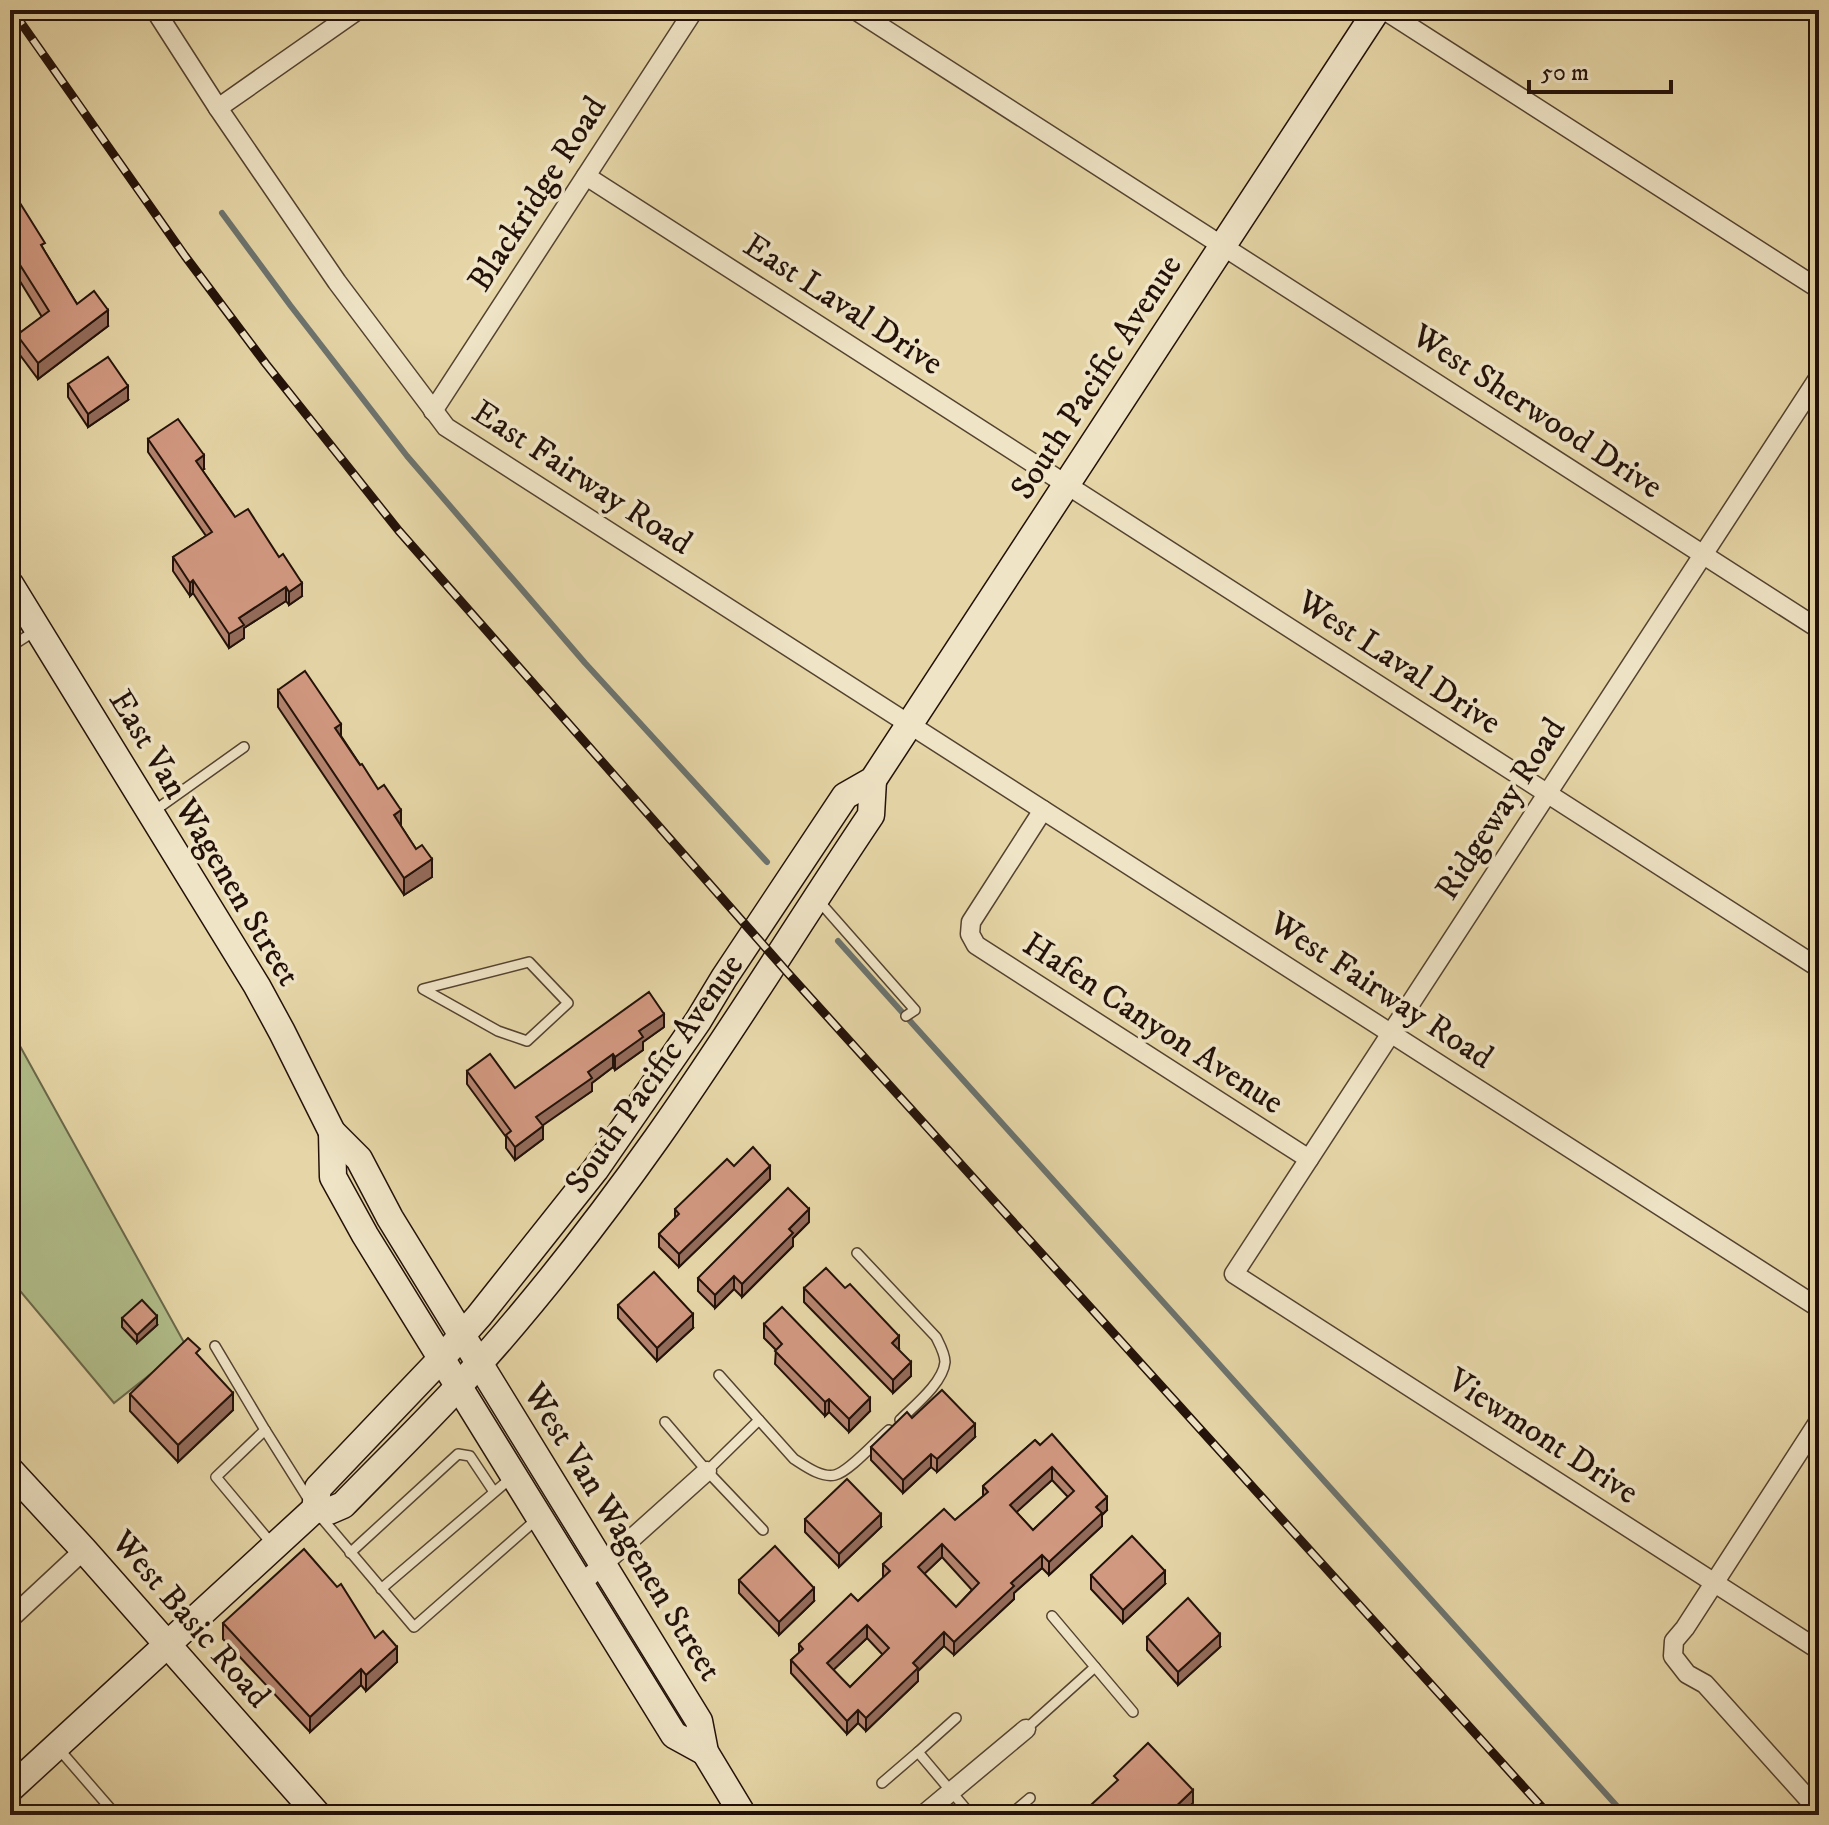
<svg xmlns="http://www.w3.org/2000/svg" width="1829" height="1825" viewBox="0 0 1829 1825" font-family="'IM FELL DW Pica',serif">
<rect width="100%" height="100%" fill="#e6d6a7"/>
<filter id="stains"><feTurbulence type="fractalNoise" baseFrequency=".0025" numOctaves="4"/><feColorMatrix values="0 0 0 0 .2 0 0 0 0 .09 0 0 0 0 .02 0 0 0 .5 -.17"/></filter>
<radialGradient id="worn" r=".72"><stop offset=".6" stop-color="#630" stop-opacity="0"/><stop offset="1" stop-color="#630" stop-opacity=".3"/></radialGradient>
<path fill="#b1be8a" stroke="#6a684a" stroke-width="2" d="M 10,1028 L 186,1346 L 114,1403 L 10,1279 Z"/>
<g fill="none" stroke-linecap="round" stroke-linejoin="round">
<g stroke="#6c746f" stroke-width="6">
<path d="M 222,213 L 290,305 L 407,456 L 585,663 L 767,862"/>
<path d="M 838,941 L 1625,1815"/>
</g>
<g stroke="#544230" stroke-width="12">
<g id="lane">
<path d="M 10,647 L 35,631"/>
<path d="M 154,811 L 244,747"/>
<path d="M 818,900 L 915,1010 L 906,1016"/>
<path d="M 529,962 L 568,1003 L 527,1041 L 498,1031 L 423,989 Z"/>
<path d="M 857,1253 L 936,1337 C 940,1345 945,1354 945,1362 C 943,1383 914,1406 900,1420"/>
<path d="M 215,1346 L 265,1430 L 216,1477 L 272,1544"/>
<path d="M 719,1375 L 794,1459 C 805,1466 821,1478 835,1475 C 849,1472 877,1440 889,1430"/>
<path d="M 665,1422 L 707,1471 L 763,1530"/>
<path d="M 265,1430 L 309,1500"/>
<path d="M 707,1471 L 759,1420"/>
<path d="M 320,1516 L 414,1627 L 537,1519"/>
<path d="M 350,1553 L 458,1454 L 470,1456 L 494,1492"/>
<path d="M 381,1589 L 511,1478"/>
<path d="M 1052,1616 L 1133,1712"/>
<path d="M 1026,1729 L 1095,1667"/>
<path d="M 58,1748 L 116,1815"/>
<path d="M 918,1752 L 956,1718"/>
<path d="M 882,1783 L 918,1752 L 971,1815"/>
<path d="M 1010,1815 L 1030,1798"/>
</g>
</g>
<g stroke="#544230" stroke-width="21">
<g id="street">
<path d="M 155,10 L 218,108 L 337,282 L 446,427 L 1819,1308"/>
<path d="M 855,10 L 1819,629"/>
<path d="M 1384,10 L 1819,289"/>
<path d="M 218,108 L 358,10"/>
<path d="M 586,176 L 1819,968"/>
<path d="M 1819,377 L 1234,1274 L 1819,1650"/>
<path d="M 433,411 L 694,10"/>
<path d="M 1043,810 L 971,922 L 970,934 L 976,945 L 1309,1159"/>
<path d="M 1819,1421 L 1685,1628 L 1674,1641 L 1673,1656 L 1687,1674 L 1705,1684 L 1819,1811"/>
<path d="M 581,1584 L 707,1471"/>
<path d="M 10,1619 L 84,1550"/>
<path d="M 923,1815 L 1026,1729"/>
</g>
</g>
<g stroke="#231109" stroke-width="29">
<g id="secondary">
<path d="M 10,584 L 257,986 L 282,1032 L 332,1132 L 359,1159 L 390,1218 L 699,1721 L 705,1752 L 743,1815"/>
<path d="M 332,1132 L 333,1177 L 365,1235 L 674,1735 L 705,1752"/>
<path d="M 10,1470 L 84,1550 L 318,1815"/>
<path d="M 315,1509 L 329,1511 L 343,1505 C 381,1466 420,1428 457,1388 C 528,1311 596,1224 657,1138 C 732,1032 799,922 871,815 L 873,780"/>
<path d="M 10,1789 L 315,1509 L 318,1488 L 441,1359 L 479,1316 L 595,1170 L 698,1021 L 724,978 L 845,796 L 873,780 L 1377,10"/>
</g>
</g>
<use href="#lane" stroke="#efe4c6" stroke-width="9"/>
<use href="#street" stroke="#efe4c6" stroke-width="18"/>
<use href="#secondary" stroke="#efe4c6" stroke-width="26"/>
<g stroke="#231109" stroke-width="9">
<path id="rail" d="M 12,10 L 185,256 L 266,364 L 399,531 L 787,972 L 1549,1815"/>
</g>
<use href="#rail" stroke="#efe4c6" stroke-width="6" stroke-dasharray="18" stroke-linecap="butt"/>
</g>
<g fill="#b5846f" stroke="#231109" stroke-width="2" fill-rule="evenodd">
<path d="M 10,187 L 45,252 L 77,304 L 108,326 L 38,379 L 17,351 L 17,335 L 42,317 L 10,265 Z"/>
<path d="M 68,384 L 128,400 L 88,427 L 68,397 Z"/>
<path d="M 148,439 L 204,469 L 202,470 L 235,517 L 302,596 L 289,605 L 286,601 L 244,628 L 244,638 L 229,648 L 193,593 L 190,596 L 173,571 L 173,557 L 206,536 L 148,452 Z"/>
<path d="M 278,690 L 341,736 L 416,849 L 432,877 L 404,895 L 278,707 Z"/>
<path d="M 664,1027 L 643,1042 L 643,1050 L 615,1070 L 613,1067 L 592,1083 L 592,1091 L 542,1125 L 543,1139 L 515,1160 L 506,1148 L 506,1137 L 467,1084 L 467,1071 L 515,1088 Z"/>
<path d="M 770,1179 L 679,1267 L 659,1247 L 659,1234 L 675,1218 L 675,1209 Z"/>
<path d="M 809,1222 L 793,1238 L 793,1246 L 742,1297 L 734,1289 L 715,1308 L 698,1291 L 698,1278 Z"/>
<path d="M 804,1288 L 899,1349 L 898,1350 L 911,1376 L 893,1393 L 804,1302 Z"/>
<path d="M 618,1305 L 693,1328 L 657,1361 L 618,1318 Z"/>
<path d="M 122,1318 L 157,1325 L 137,1343 L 122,1327 Z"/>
<path d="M 764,1324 L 870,1411 L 849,1432 L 829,1412 L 825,1416 L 775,1364 L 776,1350 L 764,1338 Z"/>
<path d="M 200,1358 L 233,1410 L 178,1462 L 130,1411 L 130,1394 Z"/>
<path d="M 912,1418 L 975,1437 L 937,1472 L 931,1467 L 903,1493 L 871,1460 L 871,1447 Z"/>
<path d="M 1035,1440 L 1107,1510 L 1102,1515 L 1102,1526 L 1049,1575 L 1042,1568 L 1014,1593 L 1014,1599 L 954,1655 L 944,1646 L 918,1671 L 918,1681 L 866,1731 L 858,1723 L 847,1734 L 791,1673 L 791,1660 L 799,1653 L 799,1644 L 858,1601 L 883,1578 L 883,1564 L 955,1520 L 983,1496 L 983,1486 ZM 1052,1480 L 1068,1497 L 1033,1530 L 1016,1512 ZM 942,1557 L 972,1590 L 956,1607 L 924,1574 ZM 867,1638 L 883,1655 L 850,1687 L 833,1670 Z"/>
<path d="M 805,1519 L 881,1527 L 839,1567 L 805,1532 Z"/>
<path d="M 1091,1575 L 1165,1584 L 1123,1623 L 1091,1589 Z"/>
<path d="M 739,1580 L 814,1601 L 779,1635 L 739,1593 Z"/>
<path d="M 337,1587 L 375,1638 L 397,1662 L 366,1691 L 361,1685 L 310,1732 L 223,1639 L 223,1623 Z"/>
<path d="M 1147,1637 L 1220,1647 L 1178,1685 L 1147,1650 Z"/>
</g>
<g fill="#936b5a" stroke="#231109" stroke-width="2">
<path d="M 108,310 L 108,326 L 38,379 L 38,363 Z"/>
<path d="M 128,386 L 128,400 L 88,427 L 88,414 Z"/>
<path d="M 204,455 L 204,469 L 196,474 L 196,461 Z"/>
<path d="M 193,580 L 193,593 L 190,596 L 190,583 Z"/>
<path d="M 302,583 L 302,596 L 289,605 L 289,592 Z"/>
<path d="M 286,587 L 286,601 L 244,628 L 244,638 L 229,648 L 229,634 L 239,618 Z"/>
<path d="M 341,724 L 341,742 L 335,728 Z"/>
<path d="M 401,810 L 401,828 L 394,815 Z"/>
<path d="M 432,859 L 432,877 L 404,895 L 404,878 Z"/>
<path d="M 664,1014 L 664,1027 L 643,1042 L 643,1050 L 615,1070 L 615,1057 L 639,1031 Z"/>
<path d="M 613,1054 L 613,1067 L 592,1083 L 592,1091 L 536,1130 L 536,1117 L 588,1072 Z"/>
<path d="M 543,1126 L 543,1139 L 515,1160 L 515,1147 Z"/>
<path d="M 770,1166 L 770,1179 L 679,1267 L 679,1254 Z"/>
<path d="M 809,1209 L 809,1222 L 793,1238 L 793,1246 L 742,1297 L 742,1284 L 789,1229 Z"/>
<path d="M 734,1276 L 734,1289 L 715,1308 L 715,1295 Z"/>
<path d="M 693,1314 L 693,1328 L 657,1361 L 657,1348 Z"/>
<path d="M 157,1316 L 157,1325 L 137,1343 L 137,1335 Z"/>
<path d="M 899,1336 L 899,1349 L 892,1356 L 892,1343 Z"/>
<path d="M 911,1362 L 911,1376 L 893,1393 L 893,1380 Z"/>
<path d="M 233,1393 L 233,1410 L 178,1462 L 178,1445 Z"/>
<path d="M 870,1398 L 870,1411 L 849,1432 L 849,1419 Z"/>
<path d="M 829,1399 L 829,1412 L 825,1416 L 825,1402 Z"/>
<path d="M 975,1424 L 975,1437 L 937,1472 L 937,1459 Z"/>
<path d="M 931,1454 L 931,1467 L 903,1493 L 903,1480 Z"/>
<path d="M 1052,1467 L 1052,1480 L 1010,1518 L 1010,1505 Z"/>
<path d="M 1107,1497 L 1107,1510 L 1102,1515 L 1102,1526 L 1049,1575 L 1049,1562 L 1096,1507 Z"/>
<path d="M 881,1514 L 881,1527 L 839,1567 L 839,1554 Z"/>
<path d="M 942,1544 L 942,1557 L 918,1580 L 918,1567 Z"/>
<path d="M 1042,1555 L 1042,1568 L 1014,1593 L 1014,1599 L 954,1655 L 954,1642 L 1011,1583 Z"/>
<path d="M 1165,1571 L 1165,1584 L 1123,1623 L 1123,1610 Z"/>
<path d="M 814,1588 L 814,1601 L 779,1635 L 779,1622 Z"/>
<path d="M 867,1625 L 867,1638 L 827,1676 L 827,1663 Z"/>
<path d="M 944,1632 L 944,1646 L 918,1671 L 918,1681 L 866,1731 L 866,1718 L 913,1663 Z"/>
<path d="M 1220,1634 L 1220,1647 L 1178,1685 L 1178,1672 Z"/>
<path d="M 397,1647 L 397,1662 L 366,1691 L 366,1675 Z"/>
<path d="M 361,1669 L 361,1685 L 310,1732 L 310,1717 Z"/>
<path d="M 858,1710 L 858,1723 L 847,1734 L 847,1721 Z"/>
<path d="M 1193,1790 L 1193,1803 L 1180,1815 L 1167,1815 Z"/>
</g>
<g fill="#d29981" stroke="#231109" stroke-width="2" fill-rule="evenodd">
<path d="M 10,187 L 45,243 L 41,245 L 77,304 L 94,291 L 108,310 L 38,363 L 17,335 L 49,311 L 10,249 Z"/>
<path d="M 108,357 L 128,386 L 88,414 L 68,384 Z"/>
<path d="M 178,419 L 204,455 L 196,461 L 235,517 L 248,509 L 279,557 L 283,554 L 302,583 L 289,592 L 286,587 L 239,618 L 244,625 L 229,634 L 193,580 L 190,583 L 173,557 L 212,532 L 148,439 Z"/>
<path d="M 305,671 L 341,724 L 335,728 L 360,765 L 362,764 L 378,789 L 384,785 L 401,810 L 394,815 L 416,849 L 422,845 L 432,859 L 404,878 L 278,690 Z"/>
<path d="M 649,992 L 664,1014 L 639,1031 L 643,1037 L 615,1057 L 613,1054 L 588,1072 L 592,1078 L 536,1117 L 543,1126 L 515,1147 L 506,1135 L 511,1131 L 467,1071 L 490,1054 L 515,1088 Z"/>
<path d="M 753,1147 L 770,1166 L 679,1254 L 659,1234 L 679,1214 L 675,1209 L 727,1159 L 734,1166 Z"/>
<path d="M 788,1188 L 809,1209 L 789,1229 L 793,1233 L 742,1284 L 734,1276 L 715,1295 L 698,1278 Z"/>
<path d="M 826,1268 L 845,1288 L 850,1284 L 899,1336 L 892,1343 L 911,1362 L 893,1380 L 804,1288 Z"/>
<path d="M 654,1272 L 693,1314 L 657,1348 L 618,1305 Z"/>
<path d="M 142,1300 L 157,1316 L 137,1335 L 122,1318 Z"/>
<path d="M 782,1307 L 870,1398 L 849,1419 L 829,1399 L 825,1402 L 775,1351 L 782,1344 L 764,1324 Z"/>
<path d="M 188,1338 L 200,1349 L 196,1353 L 233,1393 L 178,1445 L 130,1394 Z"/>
<path d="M 942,1390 L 975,1424 L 937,1459 L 931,1454 L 903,1480 L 871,1447 L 907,1412 L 912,1418 Z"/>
<path d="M 1052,1434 L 1107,1497 L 1096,1507 L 1102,1513 L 1049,1562 L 1042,1555 L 1011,1583 L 1014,1586 L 954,1642 L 944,1632 L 913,1663 L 918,1668 L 866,1718 L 858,1710 L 847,1721 L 791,1660 L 803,1649 L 799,1644 L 851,1594 L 858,1601 L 890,1571 L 883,1564 L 944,1509 L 955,1520 L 988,1492 L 983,1486 L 1035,1440 L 1040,1445 ZM 1052,1467 L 1074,1491 L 1033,1530 L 1010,1505 ZM 942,1544 L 979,1583 L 956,1607 L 918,1567 ZM 867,1625 L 889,1648 L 850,1687 L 827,1663 Z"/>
<path d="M 847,1479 L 881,1514 L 839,1554 L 805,1519 Z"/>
<path d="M 1132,1536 L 1165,1571 L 1123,1610 L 1091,1575 Z"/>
<path d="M 775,1546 L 814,1588 L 779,1622 L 739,1580 Z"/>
<path d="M 304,1549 L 337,1587 L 341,1584 L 375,1638 L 383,1631 L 397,1647 L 366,1675 L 361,1669 L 310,1717 L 223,1623 Z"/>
<path d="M 1188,1598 L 1220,1634 L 1178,1672 L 1147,1637 Z"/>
<path d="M 1148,1743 L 1193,1790 L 1167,1815 L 1080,1815 L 1118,1780 L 1114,1776 Z"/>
</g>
<g text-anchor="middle" stroke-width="7" stroke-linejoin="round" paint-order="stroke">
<g font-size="34" fill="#231109" stroke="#efe4c6">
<text transform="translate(536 193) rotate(-57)" y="12">Blackridge Road</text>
<text transform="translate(844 303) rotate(33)" y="12">East Laval Drive</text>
<text transform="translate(1095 376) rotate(-57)" y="12">South Pacific Avenue</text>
<text transform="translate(1538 410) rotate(33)" y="12">West Sherwood Drive</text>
<text transform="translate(583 476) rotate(33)" y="12">East Fairway Road</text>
<text transform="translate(1400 661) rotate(33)" y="12">West Laval Drive</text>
<text transform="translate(1499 808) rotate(-57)" y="12">Ridgeway Road</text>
<text transform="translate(206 837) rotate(59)" y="12">East Van Wagenen Street</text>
<text transform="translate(1382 989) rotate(33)" y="12">West Fairway Road</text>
<text transform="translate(1154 1022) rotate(33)" y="12">Hafen Canyon Avenue</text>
<text transform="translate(653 1073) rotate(-55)" y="12">South Pacific Avenue</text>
<text transform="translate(1544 1435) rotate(33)" y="12">Viewmont Drive</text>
<text transform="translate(624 1531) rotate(58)" y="12">West Van Wagenen Street</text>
<text transform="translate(192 1618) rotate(49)" y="12">West Basic Road</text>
</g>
</g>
<rect width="1829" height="1825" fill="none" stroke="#e6d6a7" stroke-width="40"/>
<rect x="12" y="12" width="1805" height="1801" fill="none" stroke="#231109" stroke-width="4"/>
<rect x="20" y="20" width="1789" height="1785" fill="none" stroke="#231109" stroke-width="2"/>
<path d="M1529 80v12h142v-12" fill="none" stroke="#231109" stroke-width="4"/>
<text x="1541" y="80" font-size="24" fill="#231109" stroke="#efe4c6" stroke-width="6" paint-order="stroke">50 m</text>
<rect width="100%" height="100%" filter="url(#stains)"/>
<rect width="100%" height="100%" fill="url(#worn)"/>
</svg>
